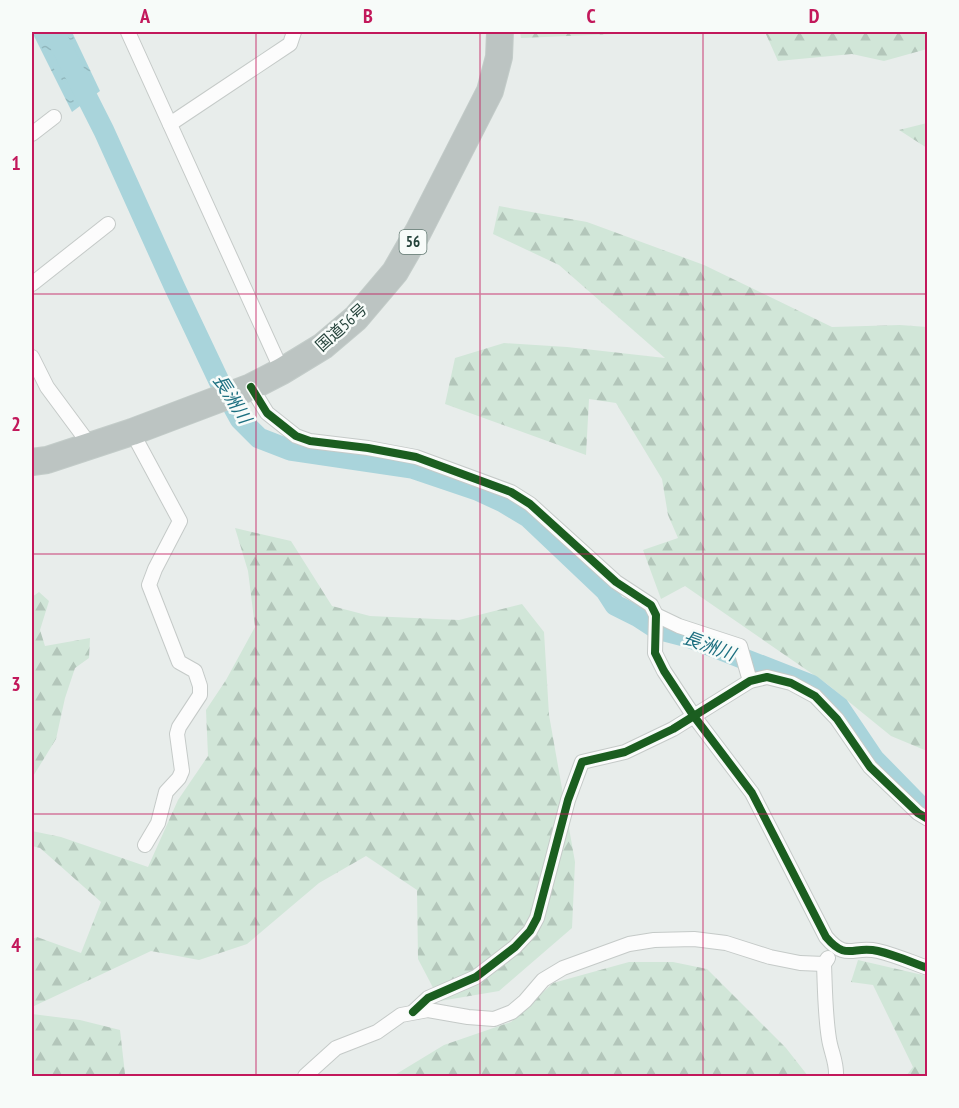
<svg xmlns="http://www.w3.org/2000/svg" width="959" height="1108" font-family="'PT Sans Narrow','Noto Sans JP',sans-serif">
	<defs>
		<pattern id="forest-firs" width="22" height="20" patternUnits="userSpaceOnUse" patternTransform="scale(1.5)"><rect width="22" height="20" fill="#d1e6d8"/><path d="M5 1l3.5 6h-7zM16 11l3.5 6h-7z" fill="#b3c6ba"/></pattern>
		<pattern id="water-ripples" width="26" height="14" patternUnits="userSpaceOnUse" patternTransform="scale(1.5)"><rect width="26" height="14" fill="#a9d4db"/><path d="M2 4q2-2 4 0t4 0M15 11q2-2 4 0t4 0" fill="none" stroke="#91b7bd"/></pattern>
	</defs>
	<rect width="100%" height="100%" fill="#e8edeb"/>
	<g fill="url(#forest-firs)">
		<path d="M520 32H617L615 34 521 38Z"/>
		<path d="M765 32H927V49L884 61 852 54 778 61Z"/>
		<path d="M927 123V148L899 130Z"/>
		<path d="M499 206 587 222 704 265 832 327 900 325 927 327V751L891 736 827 684 685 586 661 599 643 550 678 538 668 515 662 479 616 403 589 399 586 455 445 404 455 358 504 343 567 347 665 358 559 265 493 234Z"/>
		<path d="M235 528 291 541 332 606 370 616 459 620 522 604 544 632 549 715 575 862 572 928 499 991 440 1001 418 959 417 890 366 856 319 883 247 944 199 960 151 951 32 1007V939L37 937 81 953 101 902 40 848 32 846V831L61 837 148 867 178 800 208 756 206 710 226 680 255 627 248 571Z"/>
		<path d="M39 592 49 601 40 630 45 646 90 638 89 658 75 668 65 698 56 739 32 778V597Z"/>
		<path d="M858 960 927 976V1076H906L913 1067 873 985 851 982Z"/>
		<path d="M629 962H673L707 969 786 1048 808 1076H393L444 1045 511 1022 553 983Z"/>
		<path d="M32 1014 80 1020 120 1030 125 1074 113 1076H32Z"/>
	</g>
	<path fill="url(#water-ripples)" d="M32 32H72L100 91 72 112Z"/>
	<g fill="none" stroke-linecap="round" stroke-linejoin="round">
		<path stroke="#a9d4db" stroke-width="21" d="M54 32 104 131 175 288 219 381 240 419 259 438 290 450 412 468 477 490 503 502 528 517 606 591 615 605 637 616 657 629 688 637 811 685 839 707 874 759 924 810"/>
		<defs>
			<g id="street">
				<path d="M128 32 282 371"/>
				<path d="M170 124 290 44 294 32"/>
				<path d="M32 134 54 117"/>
				<path d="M32 284 108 224"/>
				<path d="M32 357 47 387 90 445"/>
				<path d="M251 387 267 413 296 436 310 441 368 448 416 457 511 492 530 504 616 582 651 605 656 615 655 653 664 671 693 715 752 793 826 937C847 962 853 945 878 951 895 955 911 962 928 968"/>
				<path d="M132 432 180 521 155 569 149 585 179 662 195 671 200 686V695L179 727 177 734 182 771 179 778 166 792 158 823 145 845"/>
				<path d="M656 615 679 626 740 646 750 681"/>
				<path d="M828 958 824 964C825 989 825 1014 829 1039 831 1052 837 1063 836 1076"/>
				<path d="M413 1012 428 998 476 977 515 947 530 931 537 918 568 800 582 762 625 752 673 729 750 681 767 677 791 683 815 696 837 719 870 767 918 813 928 819"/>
				<path d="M305 1076 336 1048 377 1032 401 1015 428 1010 468 1017 494 1019 512 1012 525 1001 543 980 563 968 629 944 654 940 694 939 726 943 770 957 800 963 824 964"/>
			</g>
			<path id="highway" d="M32 462 47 460 132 432 251 387 282 371 323 346 356 318 395 272 418 232 490 91 499 57 500 32"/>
		</defs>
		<use href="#street" stroke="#c5cac8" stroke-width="16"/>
		<use href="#highway" stroke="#c3ccc9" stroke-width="28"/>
		<use href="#street" stroke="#fcfcfc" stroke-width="14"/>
		<use href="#highway" stroke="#bcc4c2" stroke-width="26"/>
		<defs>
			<g id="cycleway">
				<path d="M251 387 267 413 296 436 310 441 368 448 416 457 511 492 530 504 616 582 651 605 656 615 655 653 664 671 693 715 752 793 826 937C847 962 853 945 878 951 895 955 911 962 928 968"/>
				<path d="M413 1012 428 998 476 977 515 947 530 931 537 918 568 800 582 762 625 752 673 729 750 681 767 677 791 683 815 696 837 719 870 767 918 813 928 819"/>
			</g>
		</defs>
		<use href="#cycleway" stroke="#f7fbf9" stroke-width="11"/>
		<use href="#cycleway" stroke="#1b5e20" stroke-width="8"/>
	</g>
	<path fill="none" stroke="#c2185b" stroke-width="1.5" stroke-opacity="0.55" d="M256 32V1076M480 32V1076M703 32V1076M32 294H928M32 554H928M32 814H928"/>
	<g text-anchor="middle" stroke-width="5" stroke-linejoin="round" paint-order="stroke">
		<rect fill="#f7fbf9" stroke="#637a73" stroke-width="1.5" x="399.5" y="230" width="27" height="24" rx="4.5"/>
		<g font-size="15" font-weight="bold" fill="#24423a">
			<text x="413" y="247">56</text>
		</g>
		<g font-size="16" fill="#24423a" stroke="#f7fbf9">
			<text transform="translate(341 327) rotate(-42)" y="6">国道56号</text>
		</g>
		<g font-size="18" font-style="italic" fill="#1c6f80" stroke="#f7fbf9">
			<text transform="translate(232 399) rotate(58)" y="6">長洲川</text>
			<text transform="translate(709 646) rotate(20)" y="6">長洲川</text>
		</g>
	</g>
	<rect width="959" height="1108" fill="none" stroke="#f7fbf9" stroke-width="66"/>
	<rect x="33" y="33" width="893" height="1042" fill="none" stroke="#c2185b" stroke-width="2"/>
	<g font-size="20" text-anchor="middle" font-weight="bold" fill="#c2185b">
		<text x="145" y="23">A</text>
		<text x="368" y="23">B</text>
		<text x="591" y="23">C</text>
		<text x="814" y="23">D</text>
		<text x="16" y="170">1</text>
		<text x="16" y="431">2</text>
		<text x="16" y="691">3</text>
		<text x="16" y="952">4</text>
	</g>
</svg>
